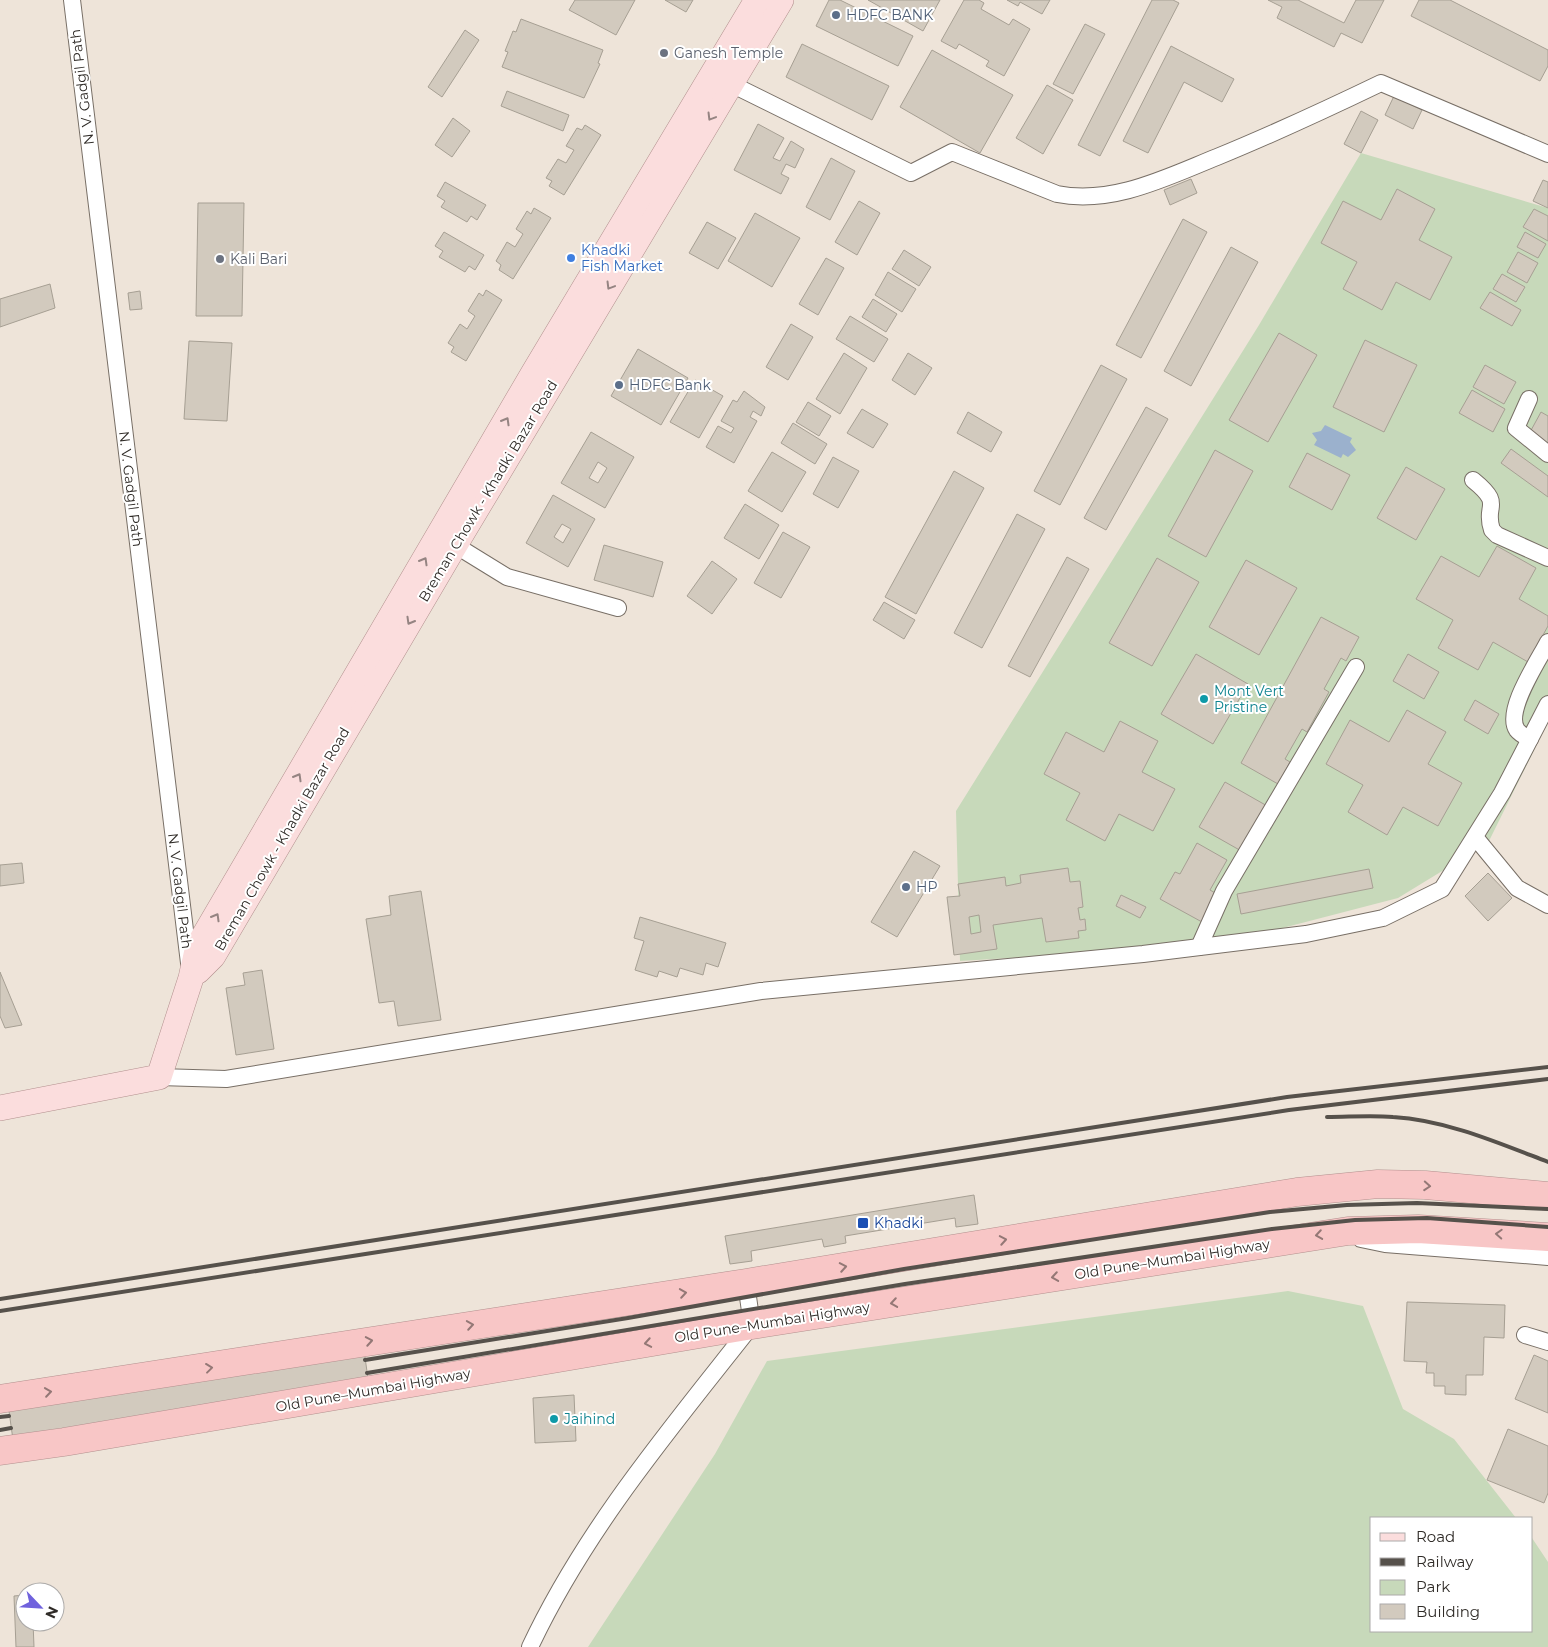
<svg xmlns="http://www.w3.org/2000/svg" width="1548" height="1647" font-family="Montserrat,sans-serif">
	<rect width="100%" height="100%" fill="#eee4d9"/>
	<g fill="#c7d9ba">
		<path d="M1361 153 1548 208V722L1488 843 1398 898 1217 945 960 961 956 811 1259 325Z"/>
		<path d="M1288 1291 1363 1306 1403 1409 1454 1439 1516 1518H1372V1631H1532V1538L1548 1562V1647H588L715 1454 767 1361Z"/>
	</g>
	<path fill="#9bb1cd" d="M1325 425 1352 438 1350 442 1356 450 1348 457 1343 454 1341 458 1314 445 1317 440 1312 433 1321 431Z"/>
	<g fill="#d2cabe" stroke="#a69f93" fill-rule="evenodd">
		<path d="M575 0H635L616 35 569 10Z"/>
		<path d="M665 0H693L686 12Z"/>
		<path d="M829 0H840L913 36 898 66 816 26Z"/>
		<path d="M868 0H940L923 31Z"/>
		<path d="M964 0H979L984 3 981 9 1009 25 1013 19 1030 29 1004 76 986 66 989 61 959 44 956 49 941 41Z"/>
		<path d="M1007 0H1050L1042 14 1020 2 1018 6Z"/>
		<path d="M1152 0H1173L1179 3 1100 156 1078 145Z"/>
		<path d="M1268 0H1298L1344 23 1356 0H1384L1362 43 1341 33 1334 47 1277 18 1282 7Z"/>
		<path d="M1419 0H1450L1548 50V66L1540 81 1411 16Z"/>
		<path d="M521 19 603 50 598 63 600 64 584 98 502 67 508 52 505 51 513 31 516 32Z"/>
		<path d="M1085 24 1105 34 1073 94 1053 84Z"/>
		<path d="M465 30 479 40 442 97 428 87Z"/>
		<path d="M802 44 889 86 872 120 786 77Z"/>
		<path d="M1171 46 1234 79 1222 102 1184 82 1148 153 1123 141Z"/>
		<path d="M932 50 1013 95 980 153 900 107Z"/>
		<path d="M1047 85 1073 100 1043 154 1016 138Z"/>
		<path d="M507 91 569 115 563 131 501 106Z"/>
		<path d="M1394 96 1422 110 1413 129 1385 115Z"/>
		<path d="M1361 111 1378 120 1361 153 1344 144Z"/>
		<path d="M453 118 470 131 452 157 435 145Z"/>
		<path d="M758 124 784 138 773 158 780 161 791 141 804 149 795 168 786 164 781 174 789 178 781 194 734 170Z"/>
		<path d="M585 125 601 135 564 195 549 186 552 181 546 178 558 159 566 163 574 150 566 146 577 128 582 130Z"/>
		<path d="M831 158 855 171 830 220 806 207Z"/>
		<path d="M1191 179 1197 193 1170 205 1164 190Z"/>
		<path d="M1543 180 1548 182V208L1533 201Z"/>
		<path d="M445 182 486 205 477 220 471 216 467 222 441 207 445 201 437 196Z"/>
		<path d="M1397 189 1435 209 1419 240 1452 257 1430 300 1396 282 1382 310 1343 289 1357 262 1321 243 1343 201 1381 220Z"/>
		<path d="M859 201 880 213 857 255 835 242Z"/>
		<path d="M198 203H244L242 316H196Z"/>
		<path d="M534 208 551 218 513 279 499 270 501 265 496 261 507 242 515 247 523 234 516 229 527 211 531 214Z"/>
		<path d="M1534 209 1548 216V241L1523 227Z"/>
		<path d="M755 213 800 238 772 287 728 261Z"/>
		<path d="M1183 219 1207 232 1141 358 1116 345Z"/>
		<path d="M707 222 736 238 718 269 689 253Z"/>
		<path d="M444 232 484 255 475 270 469 266 465 272 439 257 443 251 435 246Z"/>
		<path d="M1525 232 1546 244 1538 258 1517 247Z"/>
		<path d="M1231 247 1258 262 1191 386 1164 371Z"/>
		<path d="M904 250 931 267 919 286 892 269Z"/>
		<path d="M1518 252 1538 263 1527 283 1507 272Z"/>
		<path d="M826 258 844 268 818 315 799 304Z"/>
		<path d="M888 272 916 289 902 312 875 295Z"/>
		<path d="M1502 274 1525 287 1516 302 1493 289Z"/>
		<path d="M50 284 55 308 0 327V299Z"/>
		<path d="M486 290 502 300 466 361 451 352 454 347 448 343 460 324 467 329 475 316 468 311 479 293 483 296Z"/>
		<path d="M140 291 142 309 130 310 128 293Z"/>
		<path d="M1490 292 1521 310 1512 326 1480 308Z"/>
		<path d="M873 299 897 314 886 332 862 317Z"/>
		<path d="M850 316 888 339 874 362 836 339Z"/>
		<path d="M791 324 813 337 788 380 766 367Z"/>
		<path d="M1279 333 1317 355 1268 442 1229 420Z"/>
		<path d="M1365 340 1417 365 1384 432 1333 407Z"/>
		<path d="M189 341 232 343 227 421 184 419Z"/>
		<path d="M638 349 688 378 661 425 611 396Z"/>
		<path d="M844 353 867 368 840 414 816 399Z"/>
		<path d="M908 353 932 368 915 395 892 380Z"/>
		<path d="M1101 365 1127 379 1060 505 1034 491Z"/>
		<path d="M1485 365 1516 382 1504 404 1473 387Z"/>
		<path d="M695 380 723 396 699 438 670 422Z"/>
		<path d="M1472 390 1505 409 1493 432 1459 413Z"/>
		<path d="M744 391 765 407 761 416 753 411 750 417 757 421 734 463 706 447 718 426 731 433 734 428 721 421 733 400 737 402Z"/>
		<path d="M808 402 831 416 819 436 796 422Z"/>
		<path d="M1146 407 1168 419 1106 530 1084 518Z"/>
		<path d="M862 409 888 424 873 448 847 433Z"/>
		<path d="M968 412 1002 432 991 452 957 433Z"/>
		<path d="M1541 412 1548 416V444L1529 434Z"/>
		<path d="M793 423 827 444 815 464 781 443Z"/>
		<path d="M591 432 634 457 605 508 561 483ZM598 462 607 468 598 483 589 478Z"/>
		<path d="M1511 449 1548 476V497L1501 463Z"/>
		<path d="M1215 450 1253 471 1206 557 1168 536Z"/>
		<path d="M772 452 806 472 782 512 748 491Z"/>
		<path d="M1307 453 1350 475 1332 510 1289 487Z"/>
		<path d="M833 457 859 471 838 508 813 494Z"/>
		<path d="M1406 467 1445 489 1416 540 1377 518Z"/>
		<path d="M954 471 984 488 916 614 885 597Z"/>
		<path d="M553 495 595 519 568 567 526 543ZM562 524 571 529 563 543 554 537Z"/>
		<path d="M745 504 779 525 759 559 724 538Z"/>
		<path d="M1017 514 1045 529 982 648 954 633Z"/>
		<path d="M783 532 810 547 781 598 754 583Z"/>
		<path d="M604 545 663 562 653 597 594 580Z"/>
		<path d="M1497 546 1536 568 1519 599 1548 616V626L1528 662 1493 642 1478 670 1438 648 1453 620 1416 599 1441 556 1479 577Z"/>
		<path d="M1067 557 1089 569 1030 677 1008 666Z"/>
		<path d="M1157 558 1199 582 1152 666 1109 643Z"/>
		<path d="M1246 560 1297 588 1259 655 1209 627Z"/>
		<path d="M712 561 737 579 712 614 687 596Z"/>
		<path d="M884 602 915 620 904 639 873 620Z"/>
		<path d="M1321 617 1359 637 1346 661 1341 658 1324 689 1329 692 1307 732 1302 729 1285 759 1290 762 1278 784 1241 763Z"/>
		<path d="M1196 654 1248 684 1213 744 1161 714Z"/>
		<path d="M1408 654 1439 672 1424 699 1393 681Z"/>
		<path d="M1475 700 1499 714 1488 734 1464 720Z"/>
		<path d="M1407 710 1446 732 1428 764 1462 783 1438 826 1403 807 1387 835 1348 812 1363 785 1326 764 1350 720 1389 742Z"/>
		<path d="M1120 721 1158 741 1142 772 1175 789 1153 831 1119 814 1105 841 1066 820 1080 793 1044 774 1066 732 1104 752Z"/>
		<path d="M1225 782 1269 807 1243 852 1199 827Z"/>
		<path d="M1197 843 1227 860 1210 890 1217 894 1202 922 1160 899 1175 872 1180 874Z"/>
		<path d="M914 851 940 866 897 937 871 922Z"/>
		<path d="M22 863 24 883 0 886V865Z"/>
		<path d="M1068 868 1070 882 1080 881 1083 907 1078 908 1080 920 1085 919 1086 930 1078 931 1079 938 1046 942 1042 918 993 925 997 949 954 955 947 897 960 896 958 884 1005 877 1006 886 1021 883 1020 875ZM979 915 981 932 971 934 969 917Z"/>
		<path d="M1369 869 1373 888 1241 914 1237 894Z"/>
		<path d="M1488 873 1512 898 1488 921 1465 896Z"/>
		<path d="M421 891 441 1020 398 1026 394 1001 379 1003 366 919 391 915 389 896Z"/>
		<path d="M1121 895 1146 907 1140 918 1116 906Z"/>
		<path d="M640 917 726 943 718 967 706 963 703 975 680 968 677 977 659 971 657 977 635 970 644 941 634 938Z"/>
		<path d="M262 970 274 1049 236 1055 226 988 245 985 243 973Z"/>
		<path d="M0 972 22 1025 5 1028 0 1016Z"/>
		<path d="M974 1195 978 1224 956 1227 955 1218 845 1236 846 1243 824 1247 822 1239 751 1251 752 1261 730 1264 725 1236Z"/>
		<path d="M1407 1302 1505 1305 1504 1338 1484 1337 1483 1375H1466V1395L1445 1394V1386H1434V1373H1426L1427 1362 1404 1361Z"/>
		<path d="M363 1343 370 1393 14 1447 7 1397Z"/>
		<path d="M1534 1355 1548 1361V1413L1515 1399Z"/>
		<path d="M574 1395 576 1441 535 1443 533 1398Z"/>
		<path d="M1508 1429 1548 1446V1493L1544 1503 1487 1480Z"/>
		<path d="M25 1595V1622H33L34 1647H16L14 1596Z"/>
	</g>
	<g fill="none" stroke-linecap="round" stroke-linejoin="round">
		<defs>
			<g id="street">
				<path d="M72 0 189 963"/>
				<path d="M723 80 911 173 952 152 1057 194C1113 205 1167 177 1217 157 1273 134 1327 109 1381 83L1548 154"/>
				<path d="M1529 399 1516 428 1548 454"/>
				<path d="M1473 480C1505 506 1483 504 1492 530L1497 535 1548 558"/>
				<path d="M455 545 507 577 618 608"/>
				<path d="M1530 739C1526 737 1520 734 1517 730 1504 711 1539 660 1548 642"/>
				<path d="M1475 837 1517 888 1548 905"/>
				<path d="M1199 947 1224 891 1356 667"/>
				<path d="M159 1077 226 1079 761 991 1143 954 1306 934 1383 918 1442 889 1502 793 1548 704"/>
				<path d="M1361 1239 1385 1244 1548 1257"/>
				<path d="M1525 1335 1548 1342"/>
				<path d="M530 1647C586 1528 671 1428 752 1325L746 1283"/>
			</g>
			<g id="primary">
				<path d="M198 971 213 956 455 545 781 0"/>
				<path d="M0 1108 159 1077 191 978 198 946 534 372 757 0"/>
			</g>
			<g id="highway">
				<path d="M0 1399 746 1283 1297 1192 1378 1184 1425 1185 1548 1196"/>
				<path d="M0 1451 64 1442 752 1325 1348 1231 1418 1229 1548 1237"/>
			</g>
		</defs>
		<use href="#street" stroke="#786f66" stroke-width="18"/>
		<use href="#primary" stroke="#b2908e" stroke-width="26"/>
		<use href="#highway" stroke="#b2908e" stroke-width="29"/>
		<use href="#street" stroke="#fff" stroke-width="16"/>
		<use href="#primary" stroke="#fbdddd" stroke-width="25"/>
		<use href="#highway" stroke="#f8c6c6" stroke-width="28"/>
		<g stroke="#56514b" stroke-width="4">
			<path d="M1327 1117C1349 1117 1371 1115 1393 1117 1446 1120 1499 1143 1548 1162"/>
			<path d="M0 1299 1287 1097 1548 1067"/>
			<path d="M0 1311 1289 1110 1548 1079"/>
			<path d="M365 1360 628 1318 904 1269 1270 1212 1347 1205 1417 1203 1548 1209"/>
			<path d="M367 1373 905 1284 1272 1229 1355 1220 1427 1218 1548 1227"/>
			<path d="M0 1417 9 1416"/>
			<path d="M0 1430 11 1428"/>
		</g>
	</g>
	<defs><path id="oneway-chevron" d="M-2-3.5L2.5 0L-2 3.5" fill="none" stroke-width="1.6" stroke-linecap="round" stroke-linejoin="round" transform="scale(1.25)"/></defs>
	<g stroke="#958482">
		<use href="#oneway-chevron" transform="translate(711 117) rotate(121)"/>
		<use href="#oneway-chevron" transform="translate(610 286) rotate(121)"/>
		<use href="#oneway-chevron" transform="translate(506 421) rotate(-60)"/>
		<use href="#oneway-chevron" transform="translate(424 561) rotate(-60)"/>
		<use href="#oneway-chevron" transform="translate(410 621) rotate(120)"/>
		<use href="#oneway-chevron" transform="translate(298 777) rotate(-60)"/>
		<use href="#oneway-chevron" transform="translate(216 917) rotate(-60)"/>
	</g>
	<g stroke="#947876">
		<use href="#oneway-chevron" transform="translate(1427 1186) rotate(4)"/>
		<use href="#oneway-chevron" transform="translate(1499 1234) rotate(-177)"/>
		<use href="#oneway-chevron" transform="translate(1319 1235) rotate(171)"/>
		<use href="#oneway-chevron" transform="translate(1003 1240) rotate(-10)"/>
		<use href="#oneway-chevron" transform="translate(843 1267) rotate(-10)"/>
		<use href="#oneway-chevron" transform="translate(1055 1277) rotate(171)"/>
		<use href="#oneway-chevron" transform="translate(683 1293) rotate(-9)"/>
		<use href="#oneway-chevron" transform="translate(894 1303) rotate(171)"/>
		<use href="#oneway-chevron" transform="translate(470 1325) rotate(-9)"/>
		<use href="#oneway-chevron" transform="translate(369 1341) rotate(-10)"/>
		<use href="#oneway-chevron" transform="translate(648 1343) rotate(170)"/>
		<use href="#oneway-chevron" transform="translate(209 1368) rotate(-7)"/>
		<use href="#oneway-chevron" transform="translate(48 1392) rotate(-8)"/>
	</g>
	<g fill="#5c6f8a" stroke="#fff" stroke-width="2">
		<circle cx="836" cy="15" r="5"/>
		<circle cx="619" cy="385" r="5"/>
		<circle cx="906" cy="887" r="5"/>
	</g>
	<g fill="#6b7280" stroke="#fff" stroke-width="2">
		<circle cx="664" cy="53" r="5"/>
		<circle cx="220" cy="259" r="5"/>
	</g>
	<circle fill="#3f7fe0" stroke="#fff" stroke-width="2" cx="571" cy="258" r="5"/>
	<g fill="#0f9aa8" stroke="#fff" stroke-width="2">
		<circle cx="1204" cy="699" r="5"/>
		<circle cx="554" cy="1419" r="5"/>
	</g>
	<rect fill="#1a4fb4" stroke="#fff" stroke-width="2" x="857" y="1217" width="12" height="12" rx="2.5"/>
	<g text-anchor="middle" stroke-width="4" stroke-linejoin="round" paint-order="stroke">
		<g font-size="14" fill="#4e5e75" stroke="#fff" text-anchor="start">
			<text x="846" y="20">HDFC BANK</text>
			<text x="629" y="390">HDFC Bank</text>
			<text x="916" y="892">HP</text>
		</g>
		<g font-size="14" fill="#5b616d" stroke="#fff" text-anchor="start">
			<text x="674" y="58">Ganesh Temple</text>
			<text x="230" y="264">Kali Bari</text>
		</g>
		<g font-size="14" fill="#2f2b27" stroke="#fff">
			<text transform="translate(82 87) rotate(-97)" y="5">N. V. Gadgil Path</text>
			<text transform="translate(131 489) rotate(83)" y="5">N. V. Gadgil Path</text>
			<text transform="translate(488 491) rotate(-59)" y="5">Breman Chowk - Khadki Bazar Road</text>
			<text transform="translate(282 839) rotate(-60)" y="5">Breman Chowk - Khadki Bazar Road</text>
			<text transform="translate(180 891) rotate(83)" y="5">N. V. Gadgil Path</text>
			<text transform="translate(1172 1259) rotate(-9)" y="5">Old Pune–Mumbai Highway</text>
			<text transform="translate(772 1322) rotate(-9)" y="5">Old Pune–Mumbai Highway</text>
			<text transform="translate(373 1390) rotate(-10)" y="5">Old Pune–Mumbai Highway</text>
		</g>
		<g font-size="14" fill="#366cbe" stroke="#fff" text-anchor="start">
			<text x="581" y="255">Khadki<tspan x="581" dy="16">Fish Market</tspan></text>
		</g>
		<g font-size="14" fill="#0d838f" stroke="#fff" text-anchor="start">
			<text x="1214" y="696">Mont Vert<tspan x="1214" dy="16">Pristine</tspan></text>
			<text x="564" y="1424">Jaihind</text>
		</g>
		<g font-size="14" fill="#164399" stroke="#fff" text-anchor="start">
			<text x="874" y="1228">Khadki</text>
		</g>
	</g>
	<rect x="1370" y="1517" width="162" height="115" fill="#ffffff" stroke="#acaaa9"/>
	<rect x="1380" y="1533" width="25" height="8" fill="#fbdddd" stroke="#acaaa9"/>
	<text x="1416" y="1542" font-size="15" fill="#2f2b27">Road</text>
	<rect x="1380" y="1558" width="25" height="8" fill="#56514b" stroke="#acaaa9"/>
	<text x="1416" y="1567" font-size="15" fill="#2f2b27">Railway</text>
	<rect x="1380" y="1580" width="25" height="15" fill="#c7d9ba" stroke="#acaaa9"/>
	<text x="1416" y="1592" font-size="15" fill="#2f2b27">Park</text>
	<rect x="1380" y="1604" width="25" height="15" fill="#d2cabe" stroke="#acaaa9"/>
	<text x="1416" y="1617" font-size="15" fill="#2f2b27">Building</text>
	<g transform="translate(40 1607) rotate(115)"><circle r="24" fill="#ffffff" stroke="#acaaa9"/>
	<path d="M0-4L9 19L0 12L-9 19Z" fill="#7062dd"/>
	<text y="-8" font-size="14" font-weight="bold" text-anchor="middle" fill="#2f2b27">N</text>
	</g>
</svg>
